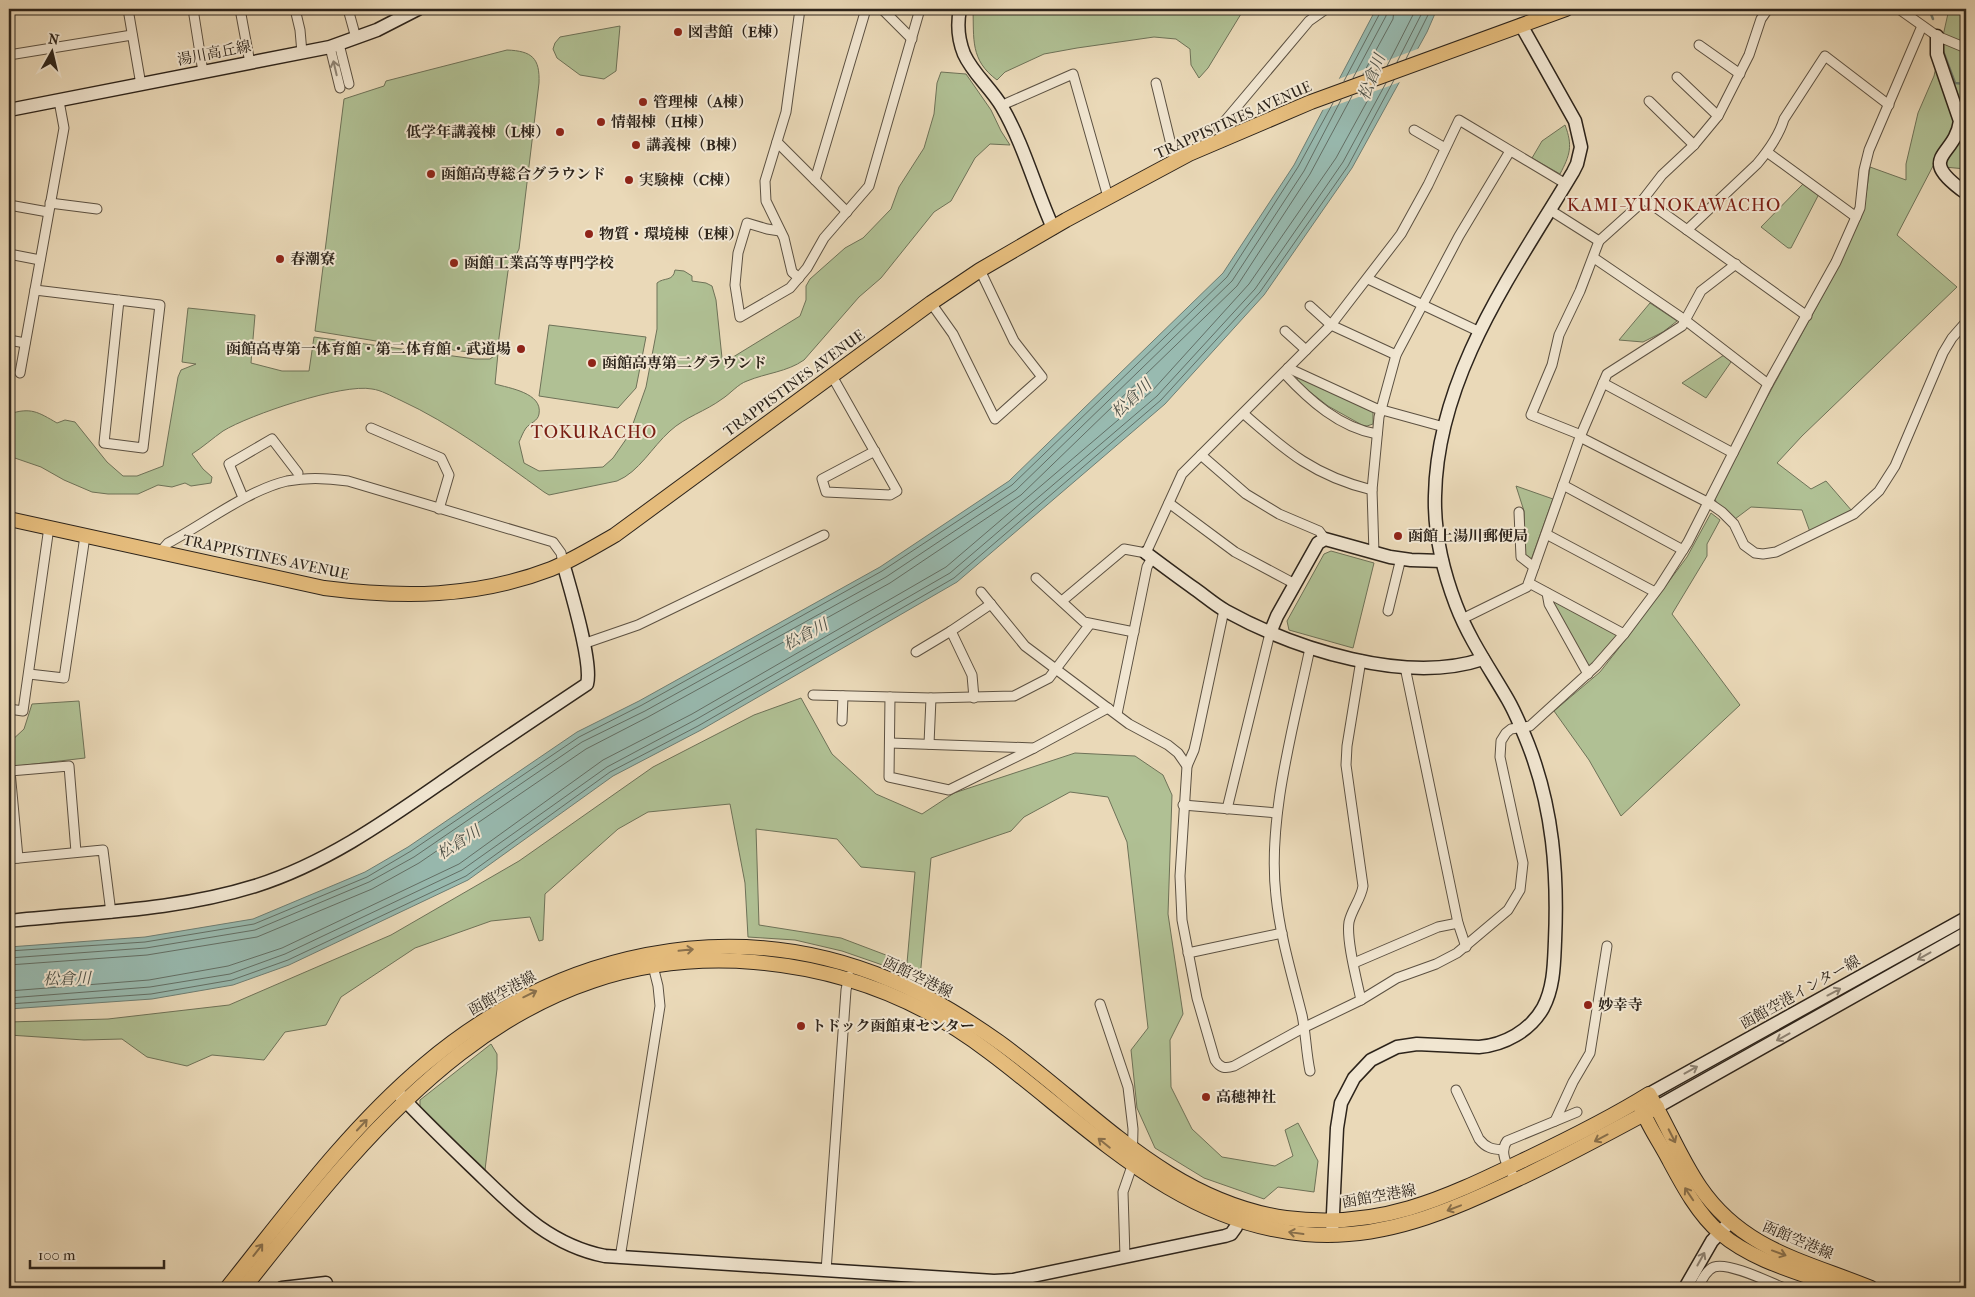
<svg xmlns="http://www.w3.org/2000/svg" width="1975" height="1297" font-family="'IM FELL French Canon','Noto Serif JP',serif">
	<rect width="100%" height="100%" fill="#ead9b8"/>
	<filter id="stains"><feTurbulence type="fractalNoise" baseFrequency=".004" numOctaves="4"/><feColorMatrix values="0 0 0 0 .2 0 0 0 0 .09 0 0 0 0 .02 0 0 0 .5 -.17"/></filter>
	<radialGradient id="worn" r=".72"><stop offset=".6" stop-color="#630" stop-opacity="0"/><stop offset="1" stop-color="#630" stop-opacity=".3"/></radialGradient>
	<g fill="#b0c094" stroke="#6e7258" fill-rule="evenodd">
		<path d="M973 9H1244L1208 68 1199 78 1191 65 1190 49 1176 39 1154 37 1077 48 1044 54 1005 72 997 80C970 60 974 39 973 9Z"/>
		<path d="M1949 9H1966V169L1933 166 1897 235 1957 287 1802 436 1777 463 1811 489 1826 481 1852 511 1810 532 1802 510 1751 507 1735 519 1717 504 1715 499 1736 454 1839 266 1864 209 1870 167 1906 180V164L1918 113 1934 76Z"/>
		<path d="M620 26 616 71 604 79 580 75 557 58 553 49 555 43 560 37Z"/>
		<path d="M507 50C532 51 540 58 539 83L519 249 508 271 498 345 491 353H478L376 341 315 331 344 99 384 86 386 81Z"/>
		<path d="M941 72 966 74 991 110 1001 131 1010 145 990 144 975 158 951 201 934 212 881 278 859 297 804 360C787 372 766 373 747 381 738 384 730 394 722 399 706 411 685 417 670 431 652 447 639 472 617 481L549 495 544 492C497 458 452 424 400 400 391 396 381 390 372 389 343 383 249 415 223 431 213 438 203 447 192 454L203 469 212 477 211 483 191 486 185 483 172 487 158 485 138 494H108L92 492 64 480 41 467 9 456V414C31 407 38 412 57 423L65 420 75 422 107 462 123 476H137L163 466 178 377 181 370 196 364 182 362 188 308 255 315 251 363 282 371H309L314 337 475 359H490L498 353 495 384C509 388 543 393 539 414 538 421 530 423 526 428 523 432 521 438 519 442L524 463 539 471 603 467 613 458 629 435 646 387 657 329V283C664 277 673 282 675 270L684 271 692 276V281L706 283 712 286 716 300 722 358 725 362 800 316 806 300V286L810 279 845 248 863 238 891 209 899 187 924 148 934 114 937 83Z"/>
		<path d="M1565 125C1573 146 1570 155 1560 174L1532 158 1542 141Z"/>
		<path d="M1803 184 1819 194 1791 248H1788L1761 227Z"/>
		<path d="M1650 303 1677 321 1663 332 1643 342 1619 340Z"/>
		<path d="M549 325 646 337 636 388 618 408 539 396Z"/>
		<path d="M1724 355 1731 362 1706 398 1682 383Z"/>
		<path d="M1298 377 1373 412V424L1367 426 1362 425 1328 406 1296 381Z"/>
		<path d="M1516 486 1553 499 1531 560 1525 554 1524 511Z"/>
		<path d="M1711 513 1720 520 1707 544V556L1672 614 1740 705 1621 816 1589 760 1554 711 1600 672 1626 639 1687 557Z"/>
		<path d="M1331 551 1374 563 1353 648 1289 630 1287 621 1324 554Z"/>
		<path d="M1555 602 1617 635 1589 667 1554 604Z"/>
		<path d="M801 698 832 754 876 794 922 814 954 793 1075 753 1135 756 1163 775 1172 795 1168 914 1183 1014 1170 1040 1171 1087 1192 1129 1222 1157 1275 1166 1293 1156 1285 1130 1298 1123 1318 1161 1314 1192 1278 1187 1264 1199 1204 1178 1155 1148 1137 1108 1131 1050 1148 1028 1127 842 1108 797 1070 792 1024 817 1011 831 931 858 920 978 842 951 795 940 748 937 745 883 730 804 648 812 618 829 545 894 543 940 539 941 530 917 491 921 415 948 341 997 326 1025 285 1032 264 1060 212 1055 187 1066 147 1057 122 1039 84 1040 9 1035V1022L108 1019 229 1005 391 935 519 861 653 767 754 715ZM756 829 837 839 861 867 915 872 907 963 841 938 759 925Z"/>
		<path d="M79 701 85 758 9 767V743L24 729 32 704Z"/>
		<path d="M491 1044 497 1054V1069L485 1170 420 1106V1100Z"/>
		<path d="M592 1284 600 1288H544Z"/>
	</g>
	<path fill="#98bab0" stroke="#6d7e74" d="M1376 9H1437L1427 32 1352 168 1264 295 1165 404 957 582 701 730 613 776 468 880 289 965 233 985 152 999 9 1009V947L145 937 253 919 365 872 408 847 577 732 639 701 880 567 1009 481 1223 273 1294 165Z"/>
	<path fill="#ead9b8" d="M1420 48 1403 81 1320 111 1336 80Z"/>
	<g fill="none" stroke-linecap="round" stroke-linejoin="round">
		<g stroke="#626f66" stroke-width="1">
			<path d="M1406 59 1431 9"/>
			<path d="M1397 62 1424 9"/>
			<path d="M1387 66 1416 9"/>
			<path d="M1363 74 1393 19 1394 9"/>
			<path d="M1353 78 1386 16 1387 9"/>
			<path d="M1344 81 1380 13 1381 9"/>
			<path d="M9 951 145 942 254 924 367 877 411 851 579 737 642 705 882 571 1012 485 1227 277 1298 167 1333 103"/>
			<path d="M9 958 146 948 255 930 369 882 414 857 582 742 645 711 886 577 1016 490 1232 281 1304 171 1341 100"/>
			<path d="M9 965 147 955 257 937 372 889 419 863 586 749 648 717 890 583 1021 495 1237 286 1310 174 1352 96"/>
			<path d="M9 991 149 980 228 966 282 948 459 864 603 760 692 714 946 567 1152 391 1249 284 1336 158 1375 87"/>
			<path d="M9 998 150 987 230 974 285 954 462 870 607 767 695 720 950 573 1157 396 1255 289 1343 162 1386 83"/>
			<path d="M9 1004 151 994 232 980 288 960 466 876 610 772 698 726 954 578 1161 400 1260 292 1348 166 1394 80"/>
		</g>
		<g stroke="#6d7e74" stroke-width="2.5">
			<path d="M1929 9 1933 19"/>
			<path d="M1943 51 1955 83 1966 84"/>
		</g>
		<defs>
			<g id="street">
				<path d="M128 9 141 85"/>
				<path d="M193 9 203 72"/>
				<path d="M240 9 250 63"/>
				<path d="M295 9 300 30 302 53"/>
				<path d="M348 9 356 38"/>
				<path d="M882 9 912 39"/>
				<path d="M1899 9 1937 36 1966 48"/>
				<path d="M9 10 12 9"/>
				<path d="M339 44 349 84"/>
				<path d="M1699 45 1740 74"/>
				<path d="M330 47 340 88"/>
				<path d="M9 55 132 35"/>
				<path d="M1677 77 1718 116"/>
				<path d="M1156 83 1175 161"/>
				<path d="M1649 101 1694 145"/>
				<path d="M1007 103 1073 74 1108 197"/>
				<path d="M1414 130 1445 148"/>
				<path d="M1224 140 1219 128 1309 21 1326 9"/>
				<path d="M777 142 847 212"/>
				<path d="M1767 152 1856 217"/>
				<path d="M815 180 866 9"/>
				<path d="M1644 199 1807 316"/>
				<path d="M50 203 97 209"/>
				<path d="M9 205 48 212"/>
				<path d="M1550 210 1599 241"/>
				<path d="M1687 230 1757 164C1768 151 1779 136 1784 119L1825 56 1889 105"/>
				<path d="M780 231 767 229 747 223 738 253 735 285 740 317 790 288 807 268 824 238 869 186 920 9"/>
				<path d="M9 254 40 260"/>
				<path d="M1594 258 1685 320 1768 384"/>
				<path d="M799 278 792 272 784 238 766 201 765 181 786 112 800 9"/>
				<path d="M1368 279 1480 332"/>
				<path d="M35 290 160 305 143 448 104 443 119 300"/>
				<path d="M931 303 953 334 995 419 1042 377 1014 341 980 270"/>
				<path d="M1310 306 1331 325 1396 355"/>
				<path d="M1285 331 1306 350"/>
				<path d="M9 340 25 343"/>
				<path d="M1288 368 1375 408 1444 427"/>
				<path d="M20 373 64 128 59 101"/>
				<path d="M1284 373C1309 400 1340 428 1377 434"/>
				<path d="M832 376 897 491 890 495 826 492 822 479 875 451"/>
				<path d="M1603 383 1733 453"/>
				<path d="M1244 414C1287 452 1315 476 1372 490"/>
				<path d="M371 428 441 458 449 475 439 509"/>
				<path d="M1581 435 1531 415 1552 365 1559 335 1580 291 1599 241 1638 206 1662 175 1694 145 1718 116 1749 55 1761 19 1768 9"/>
				<path d="M1580 437 1709 503 1722 512 1734 524 1744 545 1755 553 1763 554 1776 552 1854 514 1879 491 1895 466 1943 353 1952 338 1966 322"/>
				<path d="M1201 455 1246 494 1279 514 1319 531 1325 539"/>
				<path d="M1563 485 1683 550"/>
				<path d="M242 495 229 464 272 439 298 473"/>
				<path d="M1169 503 1235 552 1295 584"/>
				<path d="M1519 512 1521 557 1534 567"/>
				<path d="M1546 534 1655 592"/>
				<path d="M161 551 168 543C204 524 248 490 287 481 307 477 328 478 348 481L553 542 561 553 563 563"/>
				<path d="M1374 553 1372 490 1379 417 1396 355 1459 236 1510 151"/>
				<path d="M1036 578 1084 622 1134 632"/>
				<path d="M1529 583 1624 634 1660 586 1688 542 1768 384 1836 262 1860 208 1864 170 1869 150 1922 26"/>
				<path d="M981 592 1025 646 1129 724 1168 745 1178 753 1187 766 1180 876 1182 920 1197 998 1215 1060C1220 1068 1225 1069 1234 1066L1303 1028 1361 1000 1397 978 1436 964 1457 953 1508 910 1520 890 1523 863 1500 757 1501 741 1506 733 1511 729 1530 726 1596 666 1624 634"/>
				<path d="M1547 593 1549 604 1588 674"/>
				<path d="M1062 601 1124 549 1146 553 1182 474 1331 325 1401 234 1428 185 1459 120 1566 184"/>
				<path d="M1388 611 1401 558"/>
				<path d="M1462 619 1527 587 1580 437 1607 374 1682 326 1701 291 1736 264"/>
				<path d="M951 631 972 675 974 698"/>
				<path d="M583 644 638 625 824 535"/>
				<path d="M1310 648C1294 725 1267 818 1276 896 1280 936 1292 975 1302 1015 1306 1034 1306 1052 1310 1071"/>
				<path d="M916 652 951 631 991 604"/>
				<path d="M1405 667 1458 923 1466 947"/>
				<path d="M29 674 64 678 85 536"/>
				<path d="M813 695 931 698 1014 696 1049 678 1090 624"/>
				<path d="M890 697 889 777 949 790 1034 748"/>
				<path d="M9 709 23 711 49 527"/>
				<path d="M1117 714 1147 567 1152 558"/>
				<path d="M842 721 843 696"/>
				<path d="M890 743 1034 748 1108 708"/>
				<path d="M929 744 931 698"/>
				<path d="M1187 766 1194 750 1197 737 1224 610"/>
				<path d="M1183 805 1277 813"/>
				<path d="M1227 809 1270 633"/>
				<path d="M18 858 10 771 69 766 76 852"/>
				<path d="M9 859 103 850 111 913"/>
				<path d="M1188 953 1282 933"/>
				<path d="M1354 963 1438 927 1458 923"/>
				<path d="M1361 1000C1357 981 1346 940 1349 922 1352 909 1361 899 1363 886L1346 765 1347 746 1361 660"/>
				<path d="M1100 1004 1128 1087 1133 1129 1132 1166 1123 1192 1125 1257"/>
				<path d="M1456 1090 1479 1139C1486 1148 1492 1149 1503 1150"/>
				<path d="M1555 1121 1573 1082 1590 1053 1607 946"/>
				<path d="M1516 1180C1509 1168 1498 1154 1507 1141L1577 1112"/>
				<path d="M620 1258 660 1006 658 986 652 962"/>
				<path d="M826 1271 846 990 849 976"/>
				<path d="M1698 1288C1701 1281 1706 1270 1714 1267 1729 1262 1769 1282 1784 1288"/>
			</g>
			<g id="secondary">
				<path d="M960 9C957 24 958 39 964 54 973 74 991 88 1002 107 1024 145 1035 188 1053 228"/>
				<path d="M1937 36V54L1960 121C1955 158 1914 156 1966 193"/>
				<path d="M9 110 330 47 377 30 418 9"/>
				<path d="M1146 553C1162 565 1178 577 1195 589 1205 596 1215 605 1226 611 1295 649 1406 685 1483 659"/>
				<path d="M1270 633 1277 616 1318 543 1325 539 1390 557 1411 560 1442 561"/>
				<path d="M9 921C92 912 175 911 255 886 328 863 390 818 452 775 497 744 542 714 587 684 593 663 570 588 563 563"/>
				<path d="M399 1094C422 1119 446 1142 470 1165 512 1205 546 1244 605 1256L994 1281 1013 1280 1225 1236 1231 1234 1236 1227"/>
				<path d="M1649 1094 1966 918"/>
				<path d="M1657 1107 1966 933"/>
				<path d="M1332 1235 1337 1128 1341 1103 1354 1078 1371 1060 1397 1047 1417 1044 1479 1047C1504 1045 1530 1031 1543 1008 1554 987 1554 964 1555 941 1558 873 1553 808 1528 744 1522 729 1516 714 1508 700 1490 669 1469 639 1456 605 1443 571 1434 533 1435 496 1437 375 1514 271 1573 172L1577 164 1581 147 1575 121 1521 25"/>
				<path d="M282 1288 326 1283"/>
				<path d="M1685 1288 1712 1241 1730 1222"/>
			</g>
			<g id="primary">
				<path d="M9 519 324 588C402 598 476 598 551 569 573 560 594 547 615 535L931 303 980 270 1066 220 1189 154 1311 102 1566 9"/>
				<path d="M1641 1107C1647 1124 1659 1141 1668 1158 1682 1184 1697 1213 1720 1233 1754 1262 1802 1273 1842 1288"/>
				<path d="M227 1288C289 1210 349 1128 425 1064 557 953 729 912 891 980 930 996 965 1018 999 1042 1091 1108 1167 1201 1286 1218 1379 1230 1443 1199 1524 1160 1566 1140 1609 1119 1649 1094 1667 1124 1680 1158 1700 1187 1743 1250 1805 1261 1871 1288"/>
				<path d="M244 1288C377 1119 514 943 754 962 840 969 920 999 989 1052 1087 1125 1176 1223 1305 1234 1383 1241 1449 1211 1518 1179 1565 1157 1611 1132 1657 1107"/>
			</g>
		</defs>
		<use href="#street" stroke="#5c5142" stroke-width="11"/>
		<use href="#secondary" stroke="#2d241b" stroke-width="15"/>
		<use href="#primary" stroke="#2d241b" stroke-width="16"/>
		<use href="#street" stroke="#f1e6d1" stroke-width="9"/>
		<use href="#secondary" stroke="#f1e6d1" stroke-width="12"/>
		<use href="#primary" stroke="#e5bc7c" stroke-width="14"/>
	</g>
	<defs><path id="oneway-shaft" d="M-6 0H5M1.5-3L5.5 0L1.5 3" fill="none" stroke-width="1.6" stroke-linecap="round" stroke-linejoin="round" transform="scale(1.25)"/></defs>
	<g stroke="#8f8576">
		<use href="#oneway-shaft" transform="translate(335 68) rotate(-103)"/>
		<use href="#oneway-shaft" transform="translate(1924 956) rotate(151)"/>
		<use href="#oneway-shaft" transform="translate(1834 992) rotate(-28)"/>
		<use href="#oneway-shaft" transform="translate(1783 1037) rotate(151)"/>
		<use href="#oneway-shaft" transform="translate(1691 1070) rotate(-29)"/>
		<use href="#oneway-shaft" transform="translate(1701 1259) rotate(-61)"/>
	</g>
	<g stroke="#89704c">
		<use href="#oneway-shaft" transform="translate(686 950) rotate(-6)"/>
		<use href="#oneway-shaft" transform="translate(530 994) rotate(-26)"/>
		<use href="#oneway-shaft" transform="translate(362 1125) rotate(-47)"/>
		<use href="#oneway-shaft" transform="translate(1672 1136) rotate(63)"/>
		<use href="#oneway-shaft" transform="translate(1601 1138) rotate(152)"/>
		<use href="#oneway-shaft" transform="translate(1104 1143) rotate(-141)"/>
		<use href="#oneway-shaft" transform="translate(1689 1194) rotate(-124)"/>
		<use href="#oneway-shaft" transform="translate(1454 1208) rotate(159)"/>
		<use href="#oneway-shaft" transform="translate(1296 1233) rotate(-172)"/>
		<use href="#oneway-shaft" transform="translate(258 1250) rotate(-52)"/>
		<use href="#oneway-shaft" transform="translate(1779 1253) rotate(20)"/>
	</g>
	<g fill="#8f2418" stroke="#f1e6d1" stroke-width="2">
		<circle cx="678" cy="32" r="5"/>
		<circle cx="643" cy="102" r="5"/>
		<circle cx="601" cy="122" r="5"/>
		<circle cx="560" cy="132" r="5"/>
		<circle cx="636" cy="145" r="5"/>
		<circle cx="431" cy="174" r="5"/>
		<circle cx="629" cy="180" r="5"/>
		<circle cx="589" cy="234" r="5"/>
		<circle cx="280" cy="259" r="5"/>
		<circle cx="454" cy="263" r="5"/>
		<circle cx="521" cy="349" r="5"/>
		<circle cx="592" cy="363" r="5"/>
		<circle cx="1398" cy="536" r="5"/>
		<circle cx="1588" cy="1005" r="5"/>
		<circle cx="801" cy="1026" r="5"/>
		<circle cx="1206" cy="1097" r="5"/>
	</g>
	<g text-anchor="middle" stroke-width="4" stroke-linejoin="round" paint-order="stroke">
		<g font-size="15" font-weight="bold" fill="#2d241b" stroke="#f1e6d1" text-anchor="start">
			<text x="688" y="37">図書館（E棟）</text>
			<text x="653" y="107">管理棟（A棟）</text>
			<text x="611" y="127">情報棟（H棟）</text>
			<text x="550" y="137" text-anchor="end">低学年講義棟（L棟）</text>
			<text x="646" y="150">講義棟（B棟）</text>
			<text x="441" y="179">函館高専総合グラウンド</text>
			<text x="639" y="185">実験棟（C棟）</text>
			<text x="599" y="239">物質・環境棟（E棟）</text>
			<text x="290" y="264">春潮寮</text>
			<text x="464" y="268">函館工業高等専門学校</text>
			<text x="511" y="354" text-anchor="end">函館高専第一体育館・第二体育館・武道場</text>
			<text x="602" y="368">函館高専第二グラウンド</text>
			<text x="1408" y="541">函館上湯川郵便局</text>
			<text x="1598" y="1010">妙幸寺</text>
			<text x="811" y="1031">トドック函館東センター</text>
			<text x="1216" y="1102">高穂神社</text>
		</g>
		<g font-size="15" fill="#2d241b" stroke="#f1e6d1">
			<text transform="translate(214 53) rotate(-11)" y="5">湯川高丘線</text>
			<text transform="translate(1233 120) rotate(-24)" y="5">TRAPPISTINES AVENUE</text>
			<text transform="translate(794 383) rotate(-36)" y="5">TRAPPISTINES AVENUE</text>
			<text transform="translate(266 557) rotate(12)" y="5">TRAPPISTINES AVENUE</text>
			<text transform="translate(918 977) rotate(26)" y="5">函館空港線</text>
			<text transform="translate(1800 992) rotate(-29)" y="5">函館空港インター線</text>
			<text transform="translate(502 993) rotate(-29)" y="5">函館空港線</text>
			<text transform="translate(1379 1196) rotate(-10)" y="5">函館空港線</text>
			<text transform="translate(1798 1240) rotate(23)" y="5">函館空港線</text>
		</g>
		<g font-size="16" font-style="italic" fill="#4d5148" stroke="#f1e6d1">
			<text transform="translate(1371 77) rotate(-69)" y="6">松倉川</text>
			<text transform="translate(1131 398) rotate(-43)" y="6">松倉川</text>
			<text transform="translate(805 634) rotate(-28)" y="6">松倉川</text>
			<text transform="translate(458 842) rotate(-33)" y="6">松倉川</text>
			<text transform="translate(67 978) rotate(-1)" y="6">松倉川</text>
		</g>
		<g font-size="18" letter-spacing="1" fill="#7a1f14" stroke="#f1e6d1">
			<text x="1674" y="211">KAMI-YUNOKAWACHO</text>
			<text x="594" y="438">TOKURACHO</text>
		</g>
	</g>
	<rect width="1975" height="1297" fill="none" stroke="#ead9b8" stroke-width="30"/>
	<rect x="10" y="10" width="1955" height="1277" fill="none" stroke="#2d241b" stroke-width="2.5"/>
	<rect x="15" y="15" width="1945" height="1267" fill="none" stroke="#2d241b"/>
	<g transform="translate(52 52) rotate(8)" stroke="#f1e6d1" stroke-width="4" paint-order="stroke">
	<path d="M0-4L9 19L0 12L-9 19Z" fill="#2d241b"/>
	<text y="-8" font-size="14" font-weight="bold" text-anchor="middle" fill="#2d241b">N</text>
	</g>
	<path d="M30 1260v8h134v-8" fill="none" stroke="#2d241b" stroke-width="2.5"/>
	<text x="38" y="1260" font-size="15" fill="#2d241b" stroke="#f1e6d1" stroke-width="4" paint-order="stroke">100 m</text>
	<rect width="100%" height="100%" filter="url(#stains)"/>
	<rect width="100%" height="100%" fill="url(#worn)"/>
</svg>
